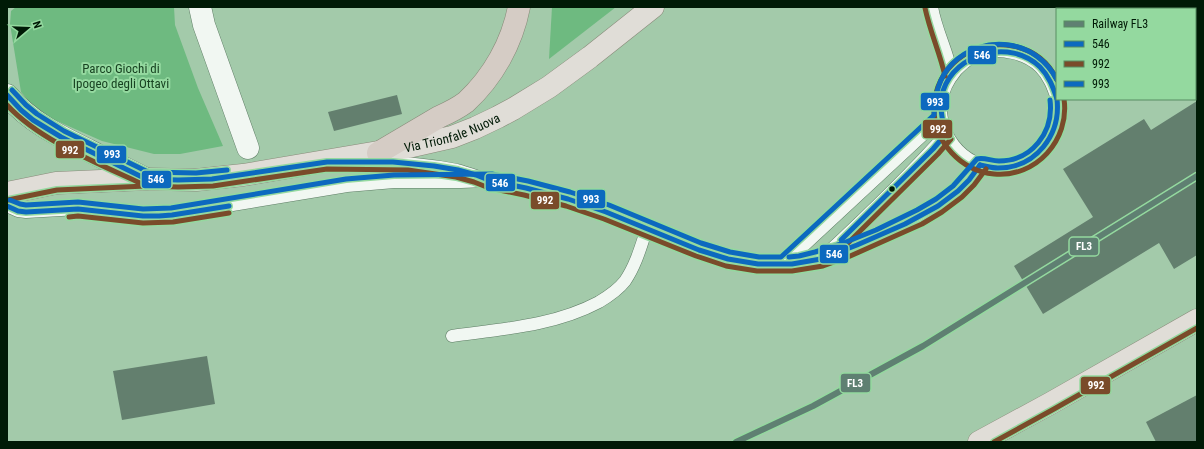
<svg xmlns="http://www.w3.org/2000/svg" width="1204" height="449" font-family="'Roboto Condensed',sans-serif">
	<rect width="100%" height="100%" fill="#a3caaa"/>
	<g fill="#6eba80">
		<path d="M16 7H174L175 25 198 88 223 146 180 154H154L102 141 39 113 21 92 10 24 11 11Z"/>
		<path d="M552 7H616L549 59Z"/>
	</g>
	<g fill="#637f6e">
		<path d="M397 95 402 114 334 131 328 112Z"/>
		<path d="M1197 101V255L1174 269 1159 243 1043 314 1014 266 1093 217 1063 169 1144 119 1151 130Z"/>
		<path d="M207 356 215 404 122 420 113 371Z"/>
		<path d="M1197 395V442H1156L1146 422Z"/>
	</g>
	<g fill="none" stroke-linecap="round" stroke-linejoin="round">
		<defs>
			<g id="service">
				<path d="M932 7C936 31 948 52 952 75"/>
				<path d="M1057 99C1053 87 1049 76 1040 67 1033 60 1023 55 1013 53 1004 51 993 50 983 53 956 61 936 91 942 119 950 159 992 180 1028 160 1040 154 1048 144 1053 132 1057 121 1059 110 1057 99"/>
				<path d="M368 162C398 162 427 164 457 170 469 173 480 178 491 181 503 184 515 185 527 188 554 194 580 203 606 212 646 227 685 247 726 259 746 264 770 266 791 264 825 262 858 245 888 232 917 219 946 205 968 181 972 176 976 170 980 165"/>
				<path d="M7 206 18 211 26 212 78 209 143 216 172 215 347 186 394 182H461L485 181"/>
				<path d="M824 256C866 217 908 177 946 134"/>
				<path d="M784 264 941 118"/>
				<path d="M452 336C502 329 554 326 599 302 609 296 618 290 625 281 636 265 641 246 647 228"/>
			</g>
			<path id="minor" d="M200 7 204 25 248 148"/>
			<path id="tertiary" d="M7 95C29 121 57 135 88 150 107 160 127 169 146 179"/>
			<g id="primary">
				<path id="s1" d="M7 193 56 183 146 179 196 180 243 175 408 147 452 137 475 128 498 117 513 109 549 87 590 57 653 7"/>
				<path d="M979 442 1051 403 1197 320"/>
			</g>
			<path id="motorway" d="M378 153C398 141 419 129 439 117 448 113 458 108 466 102 493 77 512 43 519 7"/>
		</defs>
		<use href="#service" stroke="#5d7c64" stroke-width="13"/>
		<use href="#minor" stroke="#5d7c64" stroke-width="23"/>
		<use href="#tertiary" stroke="#5d7c64" stroke-width="23"/>
		<use href="#primary" stroke="#888a79" stroke-width="23"/>
		<use href="#motorway" stroke="#888a79" stroke-width="23"/>
		<use href="#service" stroke="#f1f7f2" stroke-width="12"/>
		<use href="#minor" stroke="#f1f7f2" stroke-width="22"/>
		<use href="#tertiary" stroke="#f1f7f2" stroke-width="22"/>
		<use href="#primary" stroke="#e0ddd7" stroke-width="22"/>
		<use href="#motorway" stroke="#d5ccc5" stroke-width="22"/>
		<defs>
			<g id="bus-1">
				<path d="M7 95 21 110 33 120 61 137 146 179 178 180 212 179 327 162H393L434 166 458 170 476 175 491 181 526 188 568 199 606 212 699 250 728 259 758 264H792L821 259 857 245 905 224 938 206 958 191 969 180 980 165"/>
				<path d="M946 134C942 120 939 106 943 91 955 53 1010 38 1040 67 1049 76 1053 87 1057 99"/>
				<path d="M980 165C986 166 992 168 998 168 1036 168 1061 135 1057 99"/>
				<path d="M7 206 18 211 26 212 78 209 143 216H159L172 215 229 206"/>
				<path d="M841 240 933 149 946 134"/>
			</g>
			<g id="bus-2">
				<path d="M925 8C930 32 940 53 945 76"/>
				<path d="M1057 80C1048 61 1033 50 1013 46 973 38 934 67 934 109 934 142 961 171 994 174 1036 178 1070 140 1064 99"/>
				<path d="M7 105C39 140 97 163 140 183"/>
				<path d="M8 200 57 190 146 186 178 187 213 186 327 169 408 170 456 177 474 182 489 188 524 195 566 206 604 219 696 256 726 266 757 271H792L823 266 848 257 922 224 942 212 962 197 974 185 986 169"/>
				<path d="M69 217 78 216 143 223 173 222 229 213"/>
				<path d="M846 245 938 154 951 139"/>
				<path d="M994 442 1054 409 1197 328"/>
			</g>
			<g id="bus-3">
				<path d="M12 90 26 105 37 114 64 131 148 172 196 173 227 170"/>
				<path d="M10 200 20 204 26 205 78 202 143 209 171 208 346 179 394 175 492 174 528 181 570 192 609 205 701 243 730 252 759 257H781L934 115C934 97 939 77 952 64 984 32 1037 40 1057 80"/>
				<path d="M789 257 799 256 815 252 841 244 876 230 917 210 936 199 953 186 977 159C984 157 991 161 999 161 1032 161 1054 132 1050 100"/>
			</g>
		</defs>
		<use href="#bus-1" stroke="#94d99f" stroke-width="8"/>
		<use href="#bus-2" stroke="#94d99f" stroke-width="8"/>
		<use href="#bus-3" stroke="#94d99f" stroke-width="8"/>
		<use href="#bus-1" stroke="#0c69bf" stroke-width="5"/>
		<use href="#bus-2" stroke="#7a4b2a" stroke-width="5"/>
		<use href="#bus-3" stroke="#0c69bf" stroke-width="5"/>
		<defs>
			<path id="rail-1" d="M736 442 813 406 923 346 1197 176"/>
		</defs>
		<use href="#rail-1" stroke="#94d99f" stroke-width="9"/>
		<use href="#rail-1" stroke="#5f8072" stroke-width="6"/>
	</g>
	<circle fill="#001a06" stroke="#94d99f" stroke-width="1.5" cx="892" cy="189" r="3.5"/>
	<g text-anchor="middle" stroke-width="4" stroke-linejoin="round" paint-order="stroke">
		<g font-size="13" fill="#184322" stroke="#94d99f">
			<text x="121" y="73">Parco Giochi di<tspan x="121" dy="15">Ipogeo degli Ottavi</tspan></text>
		</g>
		<g font-size="13" fill="#001a06" stroke="#94d99f">
			<text dy="5" stroke="none"><textPath href="#s1" startOffset="451">Via Trionfale Nuova</textPath></text>
		</g>
	</g>
	<g stroke="#94d99f" stroke-width="1.5">
		<rect x="967" y="45" width="30" height="20" rx="4" fill="#0c69bf"/>
		<rect x="920" y="92" width="30" height="19" rx="4" fill="#0c69bf"/>
		<rect x="922" y="119" width="31" height="20" rx="4" fill="#7a4b2a"/>
		<rect x="55" y="140" width="30" height="19" rx="4" fill="#7a4b2a"/>
		<rect x="96" y="145" width="31" height="19" rx="4" fill="#0c69bf"/>
		<rect x="141" y="170" width="31" height="19" rx="4" fill="#0c69bf"/>
		<rect x="485" y="173" width="31" height="19" rx="4" fill="#0c69bf"/>
		<rect x="576" y="189" width="30" height="20" rx="4" fill="#0c69bf"/>
		<rect x="530" y="191" width="30" height="19" rx="4" fill="#7a4b2a"/>
		<rect x="1069" y="237" width="30" height="19" rx="4" fill="#5f8072"/>
		<rect x="819" y="244" width="30" height="20" rx="4" fill="#0c69bf"/>
		<rect x="840" y="373" width="31" height="20" rx="4" fill="#5f8072"/>
		<rect x="1080" y="376" width="31" height="19" rx="4" fill="#7a4b2a"/>
	</g>
	<g font-size="11" text-anchor="middle" font-weight="bold" fill="#fff">
		<text x="982" y="59">546</text>
		<text x="935" y="106">993</text>
		<text x="938" y="133">992</text>
		<text x="70" y="154">992</text>
		<text x="112" y="158">993</text>
		<text x="156" y="183">546</text>
		<text x="500" y="187">546</text>
		<text x="591" y="203">993</text>
		<text x="545" y="204">992</text>
		<text x="1084" y="250">FL3</text>
		<text x="834" y="258">546</text>
		<text x="855" y="387">FL3</text>
		<text x="1096" y="389">992</text>
	</g>
	<rect width="1204" height="449" fill="none" stroke="#001a06" stroke-width="16"/>
	<rect x="1056" y="8" width="140" height="92" fill="#94d99f" stroke="#598d62"/>
	<rect x="1064" y="21" width="20" height="6" fill="#5f8072" stroke="#598d62"/>
	<text x="1092" y="28" font-size="12" fill="#001a06">Railway FL3</text>
	<rect x="1064" y="41" width="20" height="6" fill="#0c69bf" stroke="#598d62"/>
	<text x="1092" y="48" font-size="12" fill="#001a06">546</text>
	<rect x="1064" y="61" width="20" height="6" fill="#7a4b2a" stroke="#598d62"/>
	<text x="1092" y="68" font-size="12" fill="#001a06">992</text>
	<rect x="1064" y="81" width="20" height="6" fill="#0c69bf" stroke="#598d62"/>
	<text x="1092" y="88" font-size="12" fill="#001a06">993</text>
	<g transform="translate(28 28) rotate(71)" stroke="#94d99f" stroke-width="3" paint-order="stroke">
	<path d="M0-3L7 15L0 10L-7 15Z" fill="#001a06"/>
	<text y="-6" font-size="11" font-weight="bold" text-anchor="middle" fill="#001a06">N</text>
	</g>
</svg>
